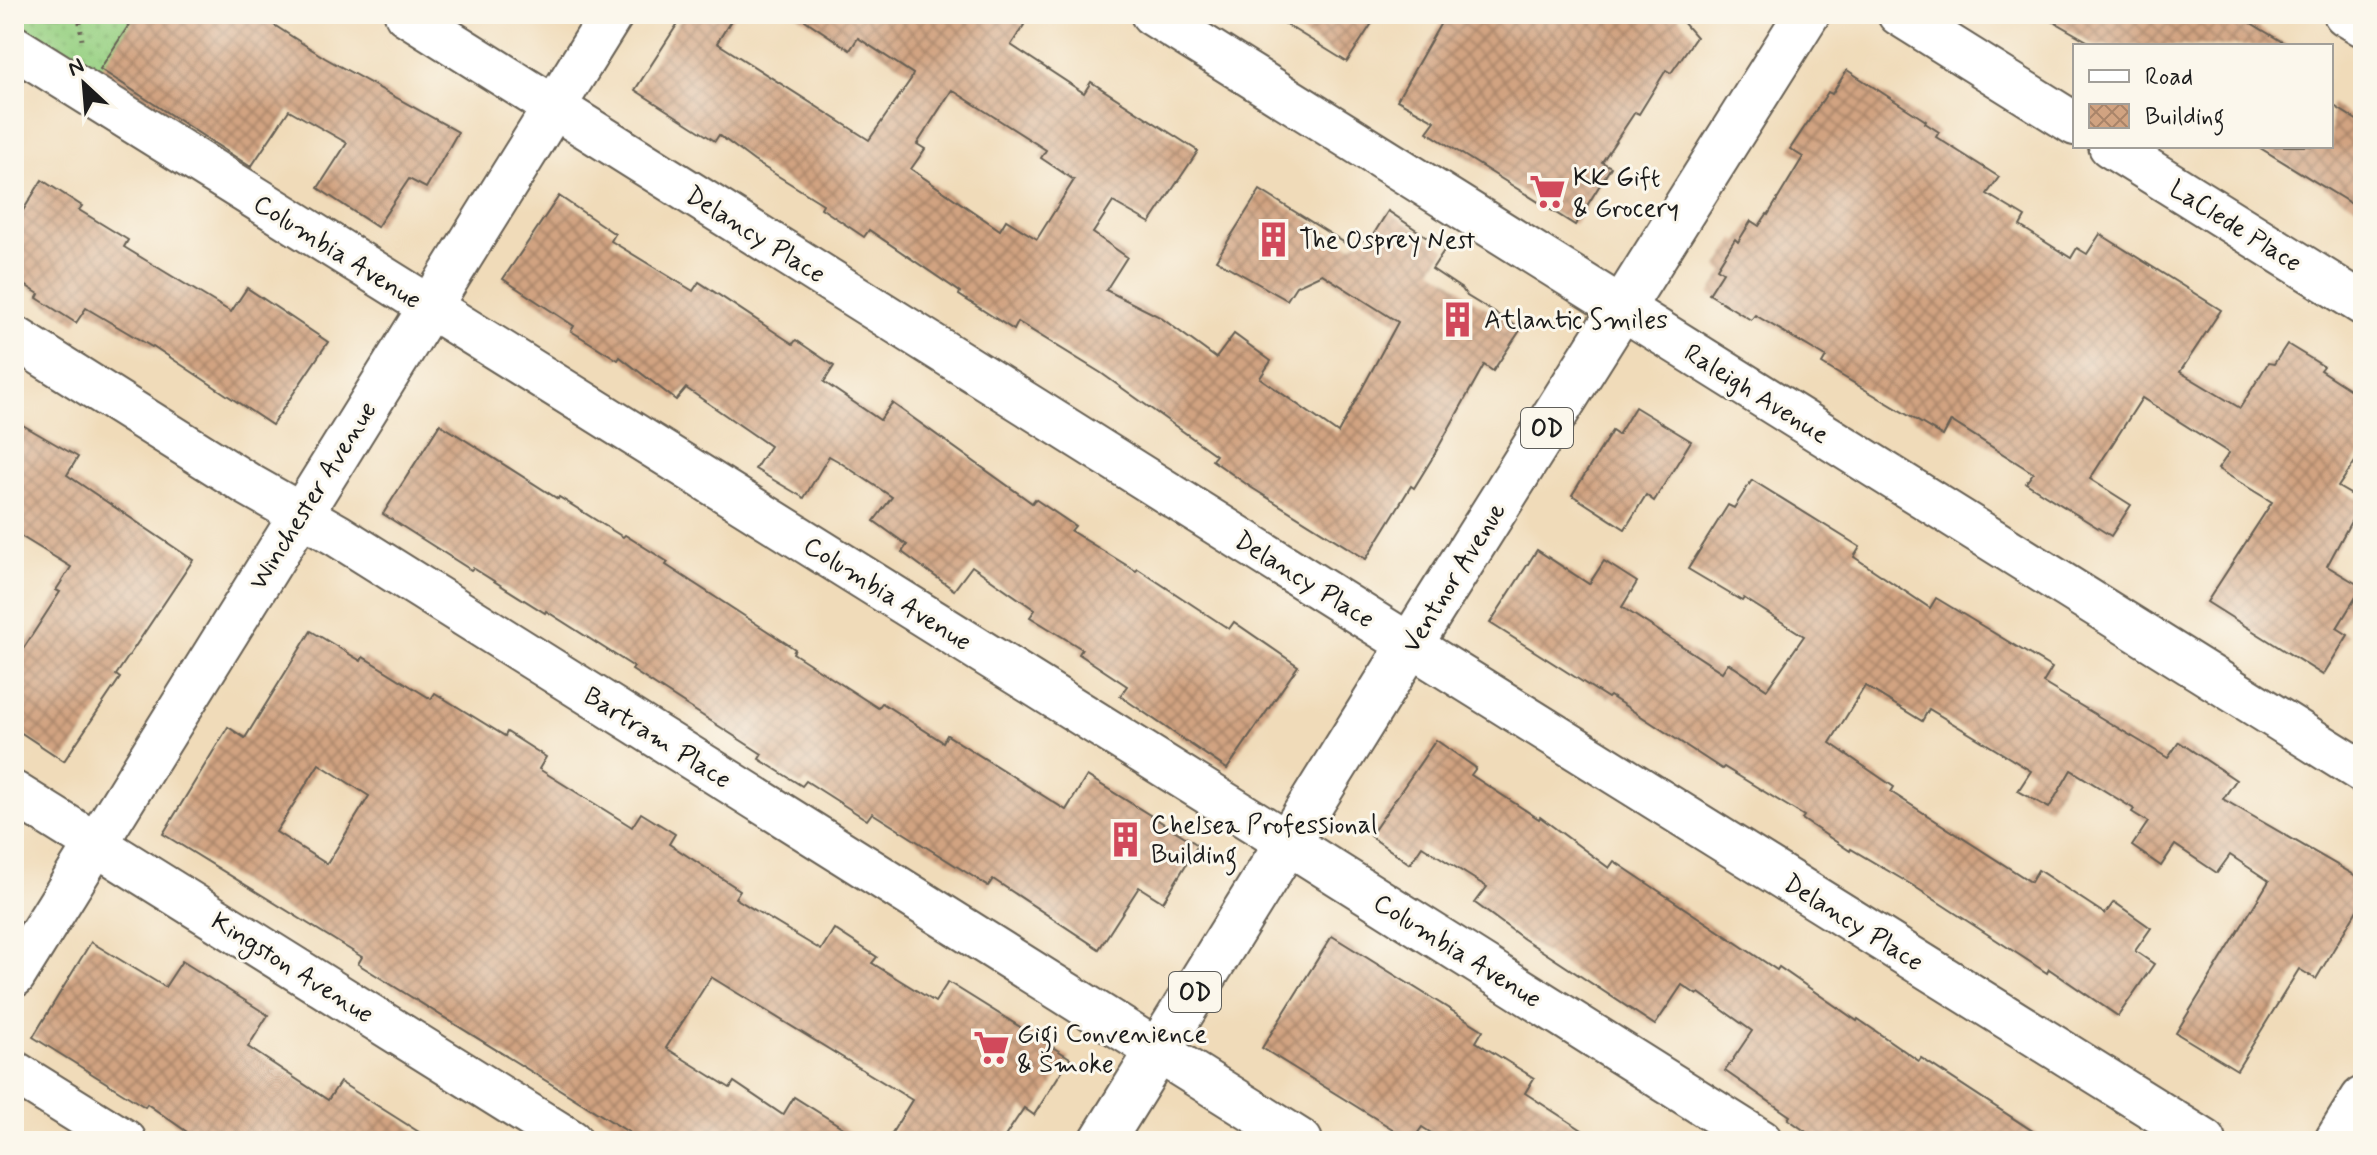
<svg xmlns="http://www.w3.org/2000/svg" width="2377" height="1155" font-family="Mynerve,sans-serif">
	<defs>
		<pattern id="grass-dots" width="8" height="8" patternUnits="userSpaceOnUse" patternTransform="scale(2)"><rect width="8" height="8" fill="#9ad285"/><path d="M2 2h.1M6 6h.1" fill="none" stroke="#84b472" stroke-width="1.8" stroke-linecap="round"/></pattern>
		<pattern id="building-cross-hatch" width="8" height="8" patternUnits="userSpaceOnUse" patternTransform="scale(2)"><rect width="8" height="8" fill="#d1a381"/><path d="M0 0l8 8M0 8l8-8" fill="none" stroke="#a98469"/></pattern>
	</defs>
	<rect width="100%" height="100%" fill="#fbf7ec"/>
	<filter id="ink" filterUnits="userSpaceOnUse"><feTurbulence type="fractalNoise" baseFrequency=".0125" numOctaves="2"/><feDisplacementMap in="SourceGraphic" scale="16" xChannelSelector="R" yChannelSelector="G"/><feConvolveMatrix kernelMatrix="1 2 1 2 8 2 1 2 1" color-interpolation-filters="sRGB"/></filter>
	<filter id="wash" filterUnits="userSpaceOnUse"><feTurbulence type="fractalNoise" baseFrequency=".006" numOctaves="4" result="noise"/><feDisplacementMap in="SourceGraphic" scale="32" xChannelSelector="R" yChannelSelector="G"/><feGaussianBlur stdDeviation="1.8" result="paint"/><feColorMatrix in="noise" values="0 0 0 0 0 0 0 0 0 0 0 0 0 0 0 0 0 1.4 0 .05"/><feComposite in="paint" operator="in"/></filter>
	<g filter="url(#wash)">
		<rect width="100%" height="100%" fill="#f0dbb9"/>
		<path fill="url(#grass-dots)" stroke="#5b7750" stroke-width="2" d="M14 14H138L88 94 14 47Z"/>
		<g id="blocks">
			<g fill="url(#building-cross-hatch)" fill-rule="evenodd">
				<path d="M136 14H257L325 58 458 132 426 188 409 179 377 227 318 188 347 143 289 110 251 167 100 69Z"/>
				<path d="M684 14H735L717 43 869 140 911 79 913 74 858 38 850 50 796 14H1006L1024 25 1011 45 1084 93 1091 82 1198 151 1150 223 1113 202 1093 233 1127 257 1106 290 1160 317 1216 358 1234 334 1271 361 1260 378 1338 433 1398 322 1322 274 1296 286 1287 300 1216 260 1260 190 1350 246 1373 235 1388 211 1445 249 1432 269 1462 289 1467 296 1521 329 1493 371 1484 365 1433 457 1414 488 1411 486 1366 559 1252 488 1212 460 1216 455 1101 373 1018 322 1014 330 959 295 960 292 869 230 864 237 821 208 823 204 754 161 719 135 715 141 635 90ZM952 90 1046 150 1041 158 1074 180 1037 239 1006 220 1000 230 911 169 925 149 917 144Z"/>
				<path d="M1269 14H1378L1347 62Z"/>
				<path d="M1446 14H1676L1696 37 1671 73 1666 70 1639 114 1635 112 1602 162 1611 167 1575 225 1427 132 1435 121 1397 100Z"/>
				<path d="M2040 14H2236L2289 46H2096Z"/>
				<path d="M1847 70 1926 121 1925 123 1939 132 1936 137 1999 177 1987 194 2025 217 2020 226 2071 258 2077 248 2087 254 2100 234 2221 310 2180 372 2240 408 2268 363 2274 364 2287 344 2323 366 2320 370 2363 398V450L2338 487 2362 501 2327 566 2362 587 2337 628 2348 635 2323 675 2207 602 2272 502 2218 469 2229 453 2142 398 2090 479 2131 505 2111 536 2026 483 2033 473 1951 421 1943 436 1822 364 1826 357 1755 315 1751 320 1709 294 1723 272 1717 268 1735 239 1738 242 1751 221 1759 226 1767 214 1768 215 1803 157 1790 149 1828 92 1832 94Z"/>
				<path d="M2331 104 2363 124V211L2257 146H2331Z"/>
				<path d="M42 180 82 206 79 210 128 240 124 247 231 312 247 288 328 342 272 425 153 346 152 347 86 308 76 323 37 298 39 294 14 278V225Z"/>
				<path d="M559 196 615 234 611 241 693 291 699 282 793 344 796 340 834 366 824 382 880 420 892 403 1032 503 1035 499 1075 526 1071 531 1136 571 1138 569 1229 629 1234 622 1298 666 1227 769 1120 696 1127 686 1079 654 1082 649 1030 617 1035 610 972 566 954 590 902 552 907 545 874 521 892 497 838 461 829 456 804 498 755 469 770 446 686 388 676 400 620 357 618 360 571 331 574 326 503 279Z"/>
				<path d="M1635 407 1691 441 1654 501 1646 495 1625 529 1572 495 1612 431 1618 435Z"/>
				<path d="M14 420 78 457 67 475 193 560 116 675 120 678 64 761 14 728V663L60 592 56 590 71 567 14 532Z"/>
				<path d="M440 424 558 499 559 497 623 537 625 535 668 562 666 565 795 649 793 653 878 708 882 703 943 742 947 735 1066 810 1087 776 1198 845 1163 902 1139 887 1099 949 993 879 988 886 872 813 867 820 806 781 802 786 759 759 762 754 632 670 634 667 546 611 545 613 473 568 471 570 383 514Z"/>
				<path d="M1752 480 1860 547 1854 557 1930 608 1936 598 2052 668 2043 683 2168 758 2179 742 2236 780 2223 799 2363 880V900L2316 979 2299 969 2237 1070 2176 1033 2269 881 2230 855 2217 873 2175 845 2161 866 2132 846 2148 822 2132 812 2134 809 2071 770 2049 808 2018 791 2031 771 1929 709 1922 721 1865 686 1830 743 1894 787 1891 792 2031 882 2038 870 2105 914 2114 902 2151 928 2135 951 2154 964 2118 1016 2049 969 2047 973 1912 885 1851 849 1850 851 1802 819 1804 816 1724 767 1722 769 1610 696 1608 698 1490 623 1537 550 1589 584 1604 561 1637 582 1622 607 1722 672 1728 663 1767 689 1804 636 1744 598 1742 601 1688 569 1728 505 1734 508Z"/>
				<path d="M311 631 361 661 363 657 431 699 435 693 505 736 507 732 546 757 539 769 632 827 641 813 675 834 669 844 740 890 735 898 821 950 834 929 877 957 872 963 935 1002 948 982 1070 1058 1034 1115 1024 1108 1002 1141H887L912 1100 711 977 666 1048 730 1088 734 1082 783 1115 794 1097 864 1141H643L358 964 362 957 163 834 228 727 245 738ZM319 764 369 796 327 864 276 832Z"/>
				<path d="M1436 740 1476 768 1471 775 1539 819 1540 817 1609 868 1614 861 1777 970 1779 967 1857 1021 1858 1019 1919 1061 1921 1058 2048 1141H1819L1788 1119 1790 1116 1725 1071 1752 1031 1699 993 1697 995 1682 985 1655 1025 1524 939 1475 903 1487 887 1422 846 1410 864 1370 836Z"/>
				<path d="M1332 936 1483 1030 1476 1042 1534 1078 1525 1093 1599 1141H1444L1422 1127 1412 1141 1262 1048Z"/>
				<path d="M91 942 165 987 182 961 268 1015 248 1047 328 1100 340 1082 433 1141H200L147 1104 145 1107 33 1037Z"/>
			</g>
		</g>
	</g>
	<g filter="url(#ink)">
		<use href="#blocks" fill-opacity="0" stroke="#665f53" stroke-width="2"/>
		<g fill="none" stroke-linecap="round" stroke-linejoin="round">
			<defs>
				<g id="minor">
					<path d="M406 14 1354 610 2205 1141"/>
					<path d="M1152 14 2363 772"/>
					<path d="M1899 14 2075 124"/>
					<path d="M2345 14 2363 25"/>
					<path d="M14 47 1288 843 1761 1141"/>
					<path d="M2110 146 2363 304"/>
					<path d="M14 337 249 485 337 535 1301 1141"/>
					<path d="M14 793 571 1141"/>
					<path d="M14 976 612 14"/>
					<path d="M14 1072 125 1141"/>
				</g>
				<path id="secondary" d="M2337 1141 2363 1099"/>
				<path id="primary" d="M1102 1141 1430 613 1807 14"/>
			</defs>
			<use href="#minor" stroke="#665f53" stroke-width="46"/>
			<use href="#secondary" stroke="#665f53" stroke-width="48"/>
			<use href="#primary" stroke="#665f53" stroke-width="48"/>
			<path stroke="#665f53" stroke-width="5" stroke-dasharray="2 6" stroke-linecap="butt" d="M79 14 82 41"/>
			<use href="#minor" stroke="#fff" stroke-width="42"/>
			<use href="#secondary" stroke="#fff" stroke-width="44"/>
			<use href="#primary" stroke="#fff" stroke-width="44"/>
		</g>
	</g>
	<defs>
		<symbol id="supermarket-bare" viewBox="-9 -9 18 18"><path d="M-6-5.5h2.5l.6 2H6L4.5 2H-2.5L-4.4-4H-6ZM-1.5 3.2a1.3 1.3 0 1 0 .1 0ZM3 3.2a1.3 1.3 0 1 0 .1 0Z" fill="#d1495b" stroke="#fbf7ec" stroke-width="2.5" paint-order="stroke"/></symbol>
		<symbol id="building-bare" viewBox="-9 -9 18 18"><path d="M-4-6H4V6H1V3H-1V6H-4ZM-2.5-4.3h1.7v1.8h-1.7ZM.8-4.3h1.7v1.8H.8ZM-2.5-1h1.7V.8h-1.7ZM.8-1h1.7V.8H.8Z" fill="#d1495b" stroke="#fbf7ec" stroke-width="2.5" paint-order="stroke"/></symbol>
	</defs>
	<g fill-rule="evenodd">
		<use href="#supermarket-bare" x="1522" y="166" width="51" height="51"/>
		<use href="#building-bare" x="1248" y="214" width="51" height="51"/>
		<use href="#building-bare" x="1432" y="294" width="51" height="51"/>
		<use href="#building-bare" x="1100" y="814" width="51" height="51"/>
		<use href="#supermarket-bare" x="966" y="1022" width="51" height="51"/>
	</g>
	<g text-anchor="middle" stroke-width="6" stroke-linejoin="round" paint-order="stroke">
		<g fill="#fbf7ec" stroke="#5f5e5a" stroke-width="2">
			<rect x="1521" y="408" width="52" height="40" rx="6"/>
			<rect x="1169" y="972" width="52" height="40" rx="6"/>
		</g>
		<g font-size="24" font-weight="bold" fill="#1c1c1c">
			<text x="1547" y="436">OD</text>
			<text x="1195" y="1000">OD</text>
		</g>
		<g font-size="26" fill="#1c1c1c" stroke="#fbf7ec" text-anchor="start">
			<text x="1573" y="186">KK Gift<tspan x="1573" dy="30">&amp; Grocery</tspan></text>
			<text x="1299" y="248">The Osprey Nest</text>
			<text x="1484" y="328">Atlantic Smiles</text>
			<text x="1151" y="833">Chelsea Professional<tspan x="1151" dy="30">Building</tspan></text>
			<text x="1017" y="1042">Gigi Convenience<tspan x="1017" dy="30">&amp; Smoke</tspan></text>
		</g>
		<g font-size="26" fill="#1c1c1c" stroke="#fbf7ec">
			<text transform="translate(2236 225) rotate(32)" y="9">LaClede Place</text>
			<text transform="translate(756 234) rotate(32)" y="9">Delancy Place</text>
			<text transform="translate(338 251) rotate(32)" y="9">Columbia Avenue</text>
			<text transform="translate(1757 393) rotate(32)" y="9">Raleigh Avenue</text>
			<text transform="translate(312 495) rotate(-58)" y="9">Winchester Avenue</text>
			<text transform="translate(1453 577) rotate(-58)" y="9">Ventnor Avenue</text>
			<text transform="translate(1305 579) rotate(32)" y="9">Delancy Place</text>
			<text transform="translate(888 593) rotate(32)" y="9">Columbia Avenue</text>
			<text transform="translate(658 737) rotate(32)" y="9">Bartram Place</text>
			<text transform="translate(1854 922) rotate(32)" y="9">Delancy Place</text>
			<text transform="translate(1458 950) rotate(32)" y="9">Columbia Avenue</text>
			<text transform="translate(293 967) rotate(32)" y="9">Kingston Avenue</text>
		</g>
	</g>
	<rect width="2377" height="1155" fill="none" stroke="#fbf7ec" stroke-width="48"/>
	<rect x="2073" y="44" width="260" height="104" fill="#fbf7ec" stroke="#a29f99" stroke-width="2"/>
	<rect x="2089" y="70" width="40" height="12" fill="#ffffff" stroke="#a29f99" stroke-width="2"/>
	<text x="2145" y="84" font-size="24" fill="#1c1c1c">Road</text>
	<rect x="2089" y="104" width="40" height="24" fill="url(#building-cross-hatch)" stroke="#a29f99" stroke-width="2"/>
	<text x="2145" y="124" font-size="24" fill="#1c1c1c">Building</text>
	<g transform="translate(84 84) rotate(334)" stroke="#fbf7ec" stroke-width="6" paint-order="stroke">
	<path d="M0-6L14 30L0 20L-14 30Z" fill="#1c1c1c"/>
	<text y="-12" font-size="22" font-weight="bold" text-anchor="middle" fill="#1c1c1c">N</text>
	</g>
</svg>
